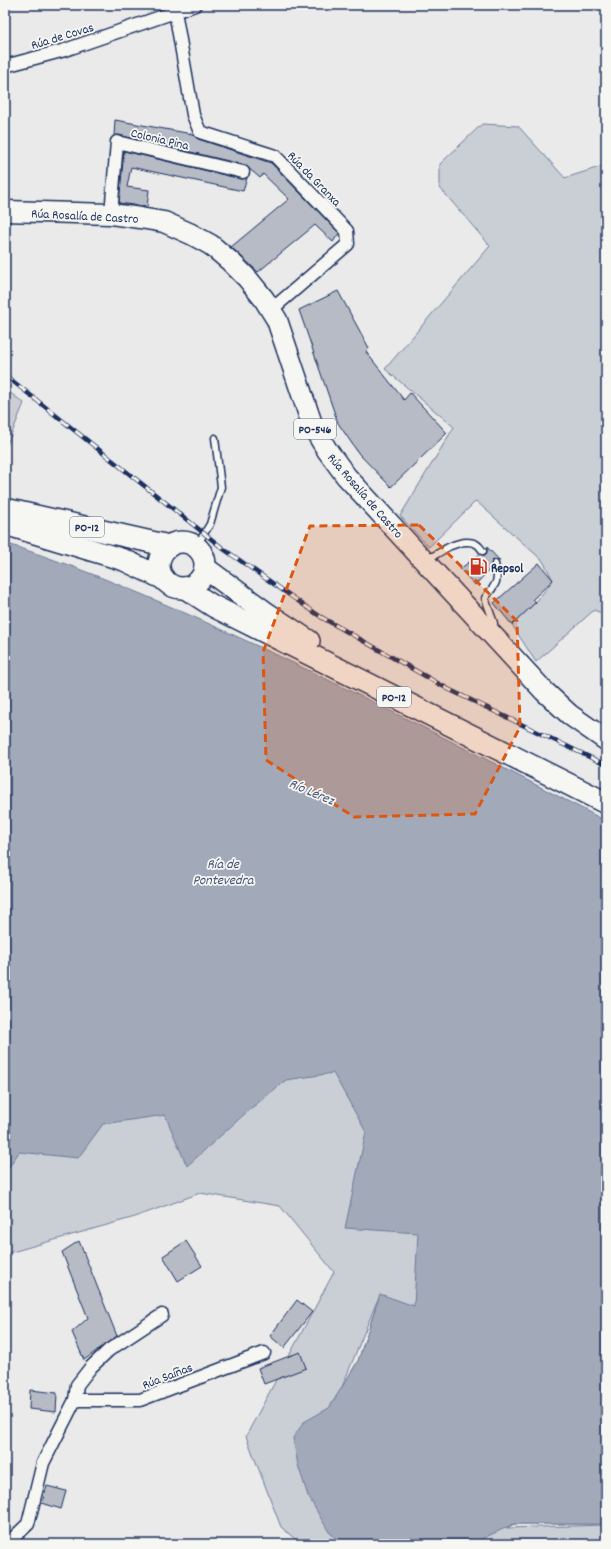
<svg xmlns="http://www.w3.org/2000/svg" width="611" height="1549" font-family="Dekko,sans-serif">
	<rect width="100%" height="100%" fill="#e9eae9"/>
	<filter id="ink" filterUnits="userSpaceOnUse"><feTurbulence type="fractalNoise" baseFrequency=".025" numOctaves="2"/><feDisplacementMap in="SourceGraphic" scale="8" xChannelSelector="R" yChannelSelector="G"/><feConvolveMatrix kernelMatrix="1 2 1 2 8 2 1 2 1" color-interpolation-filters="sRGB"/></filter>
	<g filter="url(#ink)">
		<g fill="#caced5" stroke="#727e9a" fill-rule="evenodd">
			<path d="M482 124 518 126 565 178 606 165V615L594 610 536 662 512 625 536 602 553 580 543 561 476 501 429 547 400 516 454 427 385 369 490 246 440 188V164Z"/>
			<path d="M5 389 24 403 5 450Z"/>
			<path d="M5 804 242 860 606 1524H514L507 1528 606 1525V1544H301L281 1527 246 1436 334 1272 280 1206 200 1193 135 1217 5 1254ZM378 1301 358 1361 342 1387 377 1301Z"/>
		</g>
		<path fill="#a2aaba" stroke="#6c7995" d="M5 543C99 573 189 614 279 656 389 709 498 765 606 821V1524H514L470 1544H342L329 1532 308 1496 298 1465 293 1438 304 1422 329 1408 358 1361 380 1294 414 1306 418 1233 345 1228 366 1132 333 1073 286 1080 249 1110 187 1166 165 1115 103 1124 78 1158 19 1152 5 1173Z"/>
		<g fill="#b6bbc6" stroke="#1b2f5e">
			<path d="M115 120 192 134 198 139 271 163 339 233 333 242 315 225 258 272 231 247 289 199 263 174 260 178 245 165 119 135 114 136Z"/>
			<path d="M124 151 241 179 247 178 243 191 131 167 127 187 149 190 147 207 119 203Z"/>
			<path d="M338 291 369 348 366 352 404 400 410 393 447 433 391 487 359 454 338 423 299 310Z"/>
			<path d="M487 547 500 561 494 560 492 561 491 568 475 585 460 569 480 554 482 555H486L487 552Z"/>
			<path d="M539 563 553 580 533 599 536 602 512 625 494 603Z"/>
			<path d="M79 1241 117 1336 84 1360 72 1332 88 1318 62 1252Z"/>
			<path d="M186 1241 202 1266 178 1281 163 1256Z"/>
			<path d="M297 1300 312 1312 284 1348 270 1336Z"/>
			<path d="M300 1352 306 1368 264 1384 258 1368Z"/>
			<path d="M30 1390 57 1393 56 1412 29 1409Z"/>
			<path d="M47 1486 66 1491 61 1509 42 1503Z"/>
		</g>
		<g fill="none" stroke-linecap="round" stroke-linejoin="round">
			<defs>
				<g id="service">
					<path d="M196 547 210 524 221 487 215 438"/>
					<path d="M427 558C434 557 436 554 442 551 450 545 466 539 476 544 479 545 481 549 483 551"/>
					<path d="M493 629 494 623 485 598C495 585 500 582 495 564"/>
				</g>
				<g id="minor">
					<path d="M175 11 193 115 200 132 275 156 347 231 348 244 271 310"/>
					<path d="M5 66 65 50 195 5"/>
					<path d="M111 214 117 142 243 172"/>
					<path d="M75 1400 77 1385 91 1367 109 1350 162 1315"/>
					<path d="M7 1544 28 1524 43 1463 75 1400H140L264 1353"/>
				</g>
				<path id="primary" d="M5 211 111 214 140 218 164 222 191 234 211 245 231 262 247 278 264 299 277 320 313 427 327 450 346 476 544 691 570 715 606 740"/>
				<g id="trunk">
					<path d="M5 509 169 546"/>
					<path d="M5 524 124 560 164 579"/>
					<circle cx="182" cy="565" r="23"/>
					<path d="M205 568 265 612 309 641"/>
					<path d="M185 588 213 606 606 803"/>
				</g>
			</defs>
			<use href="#service" stroke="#1b2f5e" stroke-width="9"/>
			<use href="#minor" stroke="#1b2f5e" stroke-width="15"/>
			<use href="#primary" stroke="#1b2f5e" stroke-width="23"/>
			<use href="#trunk" stroke="#1b2f5e" stroke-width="24"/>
			<use href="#service" stroke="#f6f6f2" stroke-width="6"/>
			<use href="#minor" stroke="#f6f6f2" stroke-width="12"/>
			<use href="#primary" stroke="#f6f6f2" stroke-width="20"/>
			<use href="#trunk" stroke="#f6f6f2" stroke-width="21"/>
			<defs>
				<path id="rail" d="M5 375 225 550 321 617 448 689 606 765"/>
			</defs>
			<use href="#rail" stroke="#1b2f5e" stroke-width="4.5"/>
			<use href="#rail" stroke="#f6f6f2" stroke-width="3" stroke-dasharray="9" stroke-linecap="butt"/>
		</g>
	</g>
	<path fill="#de5710" fill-opacity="0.2" stroke="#de5710" stroke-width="3" stroke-dasharray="8 5" stroke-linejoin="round" d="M419 525 517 621 520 727 475 814 354 817 266 760 263 652 310 526Z"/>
	<defs>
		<symbol id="fuel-bare" viewBox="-9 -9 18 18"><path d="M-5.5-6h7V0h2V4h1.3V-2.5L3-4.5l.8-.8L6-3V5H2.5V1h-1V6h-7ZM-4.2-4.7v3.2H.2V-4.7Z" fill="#c8321e" stroke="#f6f6f2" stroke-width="2.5" paint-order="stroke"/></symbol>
	</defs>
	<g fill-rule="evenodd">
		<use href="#fuel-bare" x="466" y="554" width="25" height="25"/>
	</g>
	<g text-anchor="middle" stroke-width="3.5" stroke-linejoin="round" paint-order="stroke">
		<g fill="#f6f6f2" stroke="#5d6b8a" stroke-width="1">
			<rect x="294" y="419" width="42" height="20" rx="3"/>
			<rect x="70" y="517" width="34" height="20" rx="3"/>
			<rect x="377" y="687" width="34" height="20" rx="3"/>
		</g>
		<g font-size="12" font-weight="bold" fill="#1b2f5e">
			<text x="315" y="433">PO-546</text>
			<text x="87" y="531">PO-12</text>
			<text x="394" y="701">PO-12</text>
		</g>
		<g font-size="13" fill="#1b2f5e" stroke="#f6f6f2">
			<text transform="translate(62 35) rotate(-17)" y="5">Rúa de Covas</text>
			<text transform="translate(160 138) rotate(13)" y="5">Colonia Pina</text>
			<text transform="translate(315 178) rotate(46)" y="5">Rúa da Granxa</text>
			<text transform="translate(85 215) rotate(3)" y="5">Rúa Rosalía de Castro</text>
			<text transform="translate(366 495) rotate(49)" y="5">Rúa Rosalía de Castro</text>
			<text transform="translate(167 1375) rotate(-21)" y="5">Rúa Saíñas</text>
		</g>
		<g font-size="13" font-weight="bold" fill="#1b2f5e" stroke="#f6f6f2" text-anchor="start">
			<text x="491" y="572">Repsol</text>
		</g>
		<g font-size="14" font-style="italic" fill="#44547a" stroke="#f6f6f2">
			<text transform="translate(312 791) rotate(23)" y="5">Río Lérez</text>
			<text x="223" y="868">Ría de<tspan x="223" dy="16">Pontevedra</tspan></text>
		</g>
	</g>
	<rect width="611" height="1549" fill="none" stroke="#f6f6f2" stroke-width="20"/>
	<rect x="10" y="10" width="591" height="1529" fill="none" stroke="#1b2f5e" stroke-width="1.5" filter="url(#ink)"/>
</svg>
